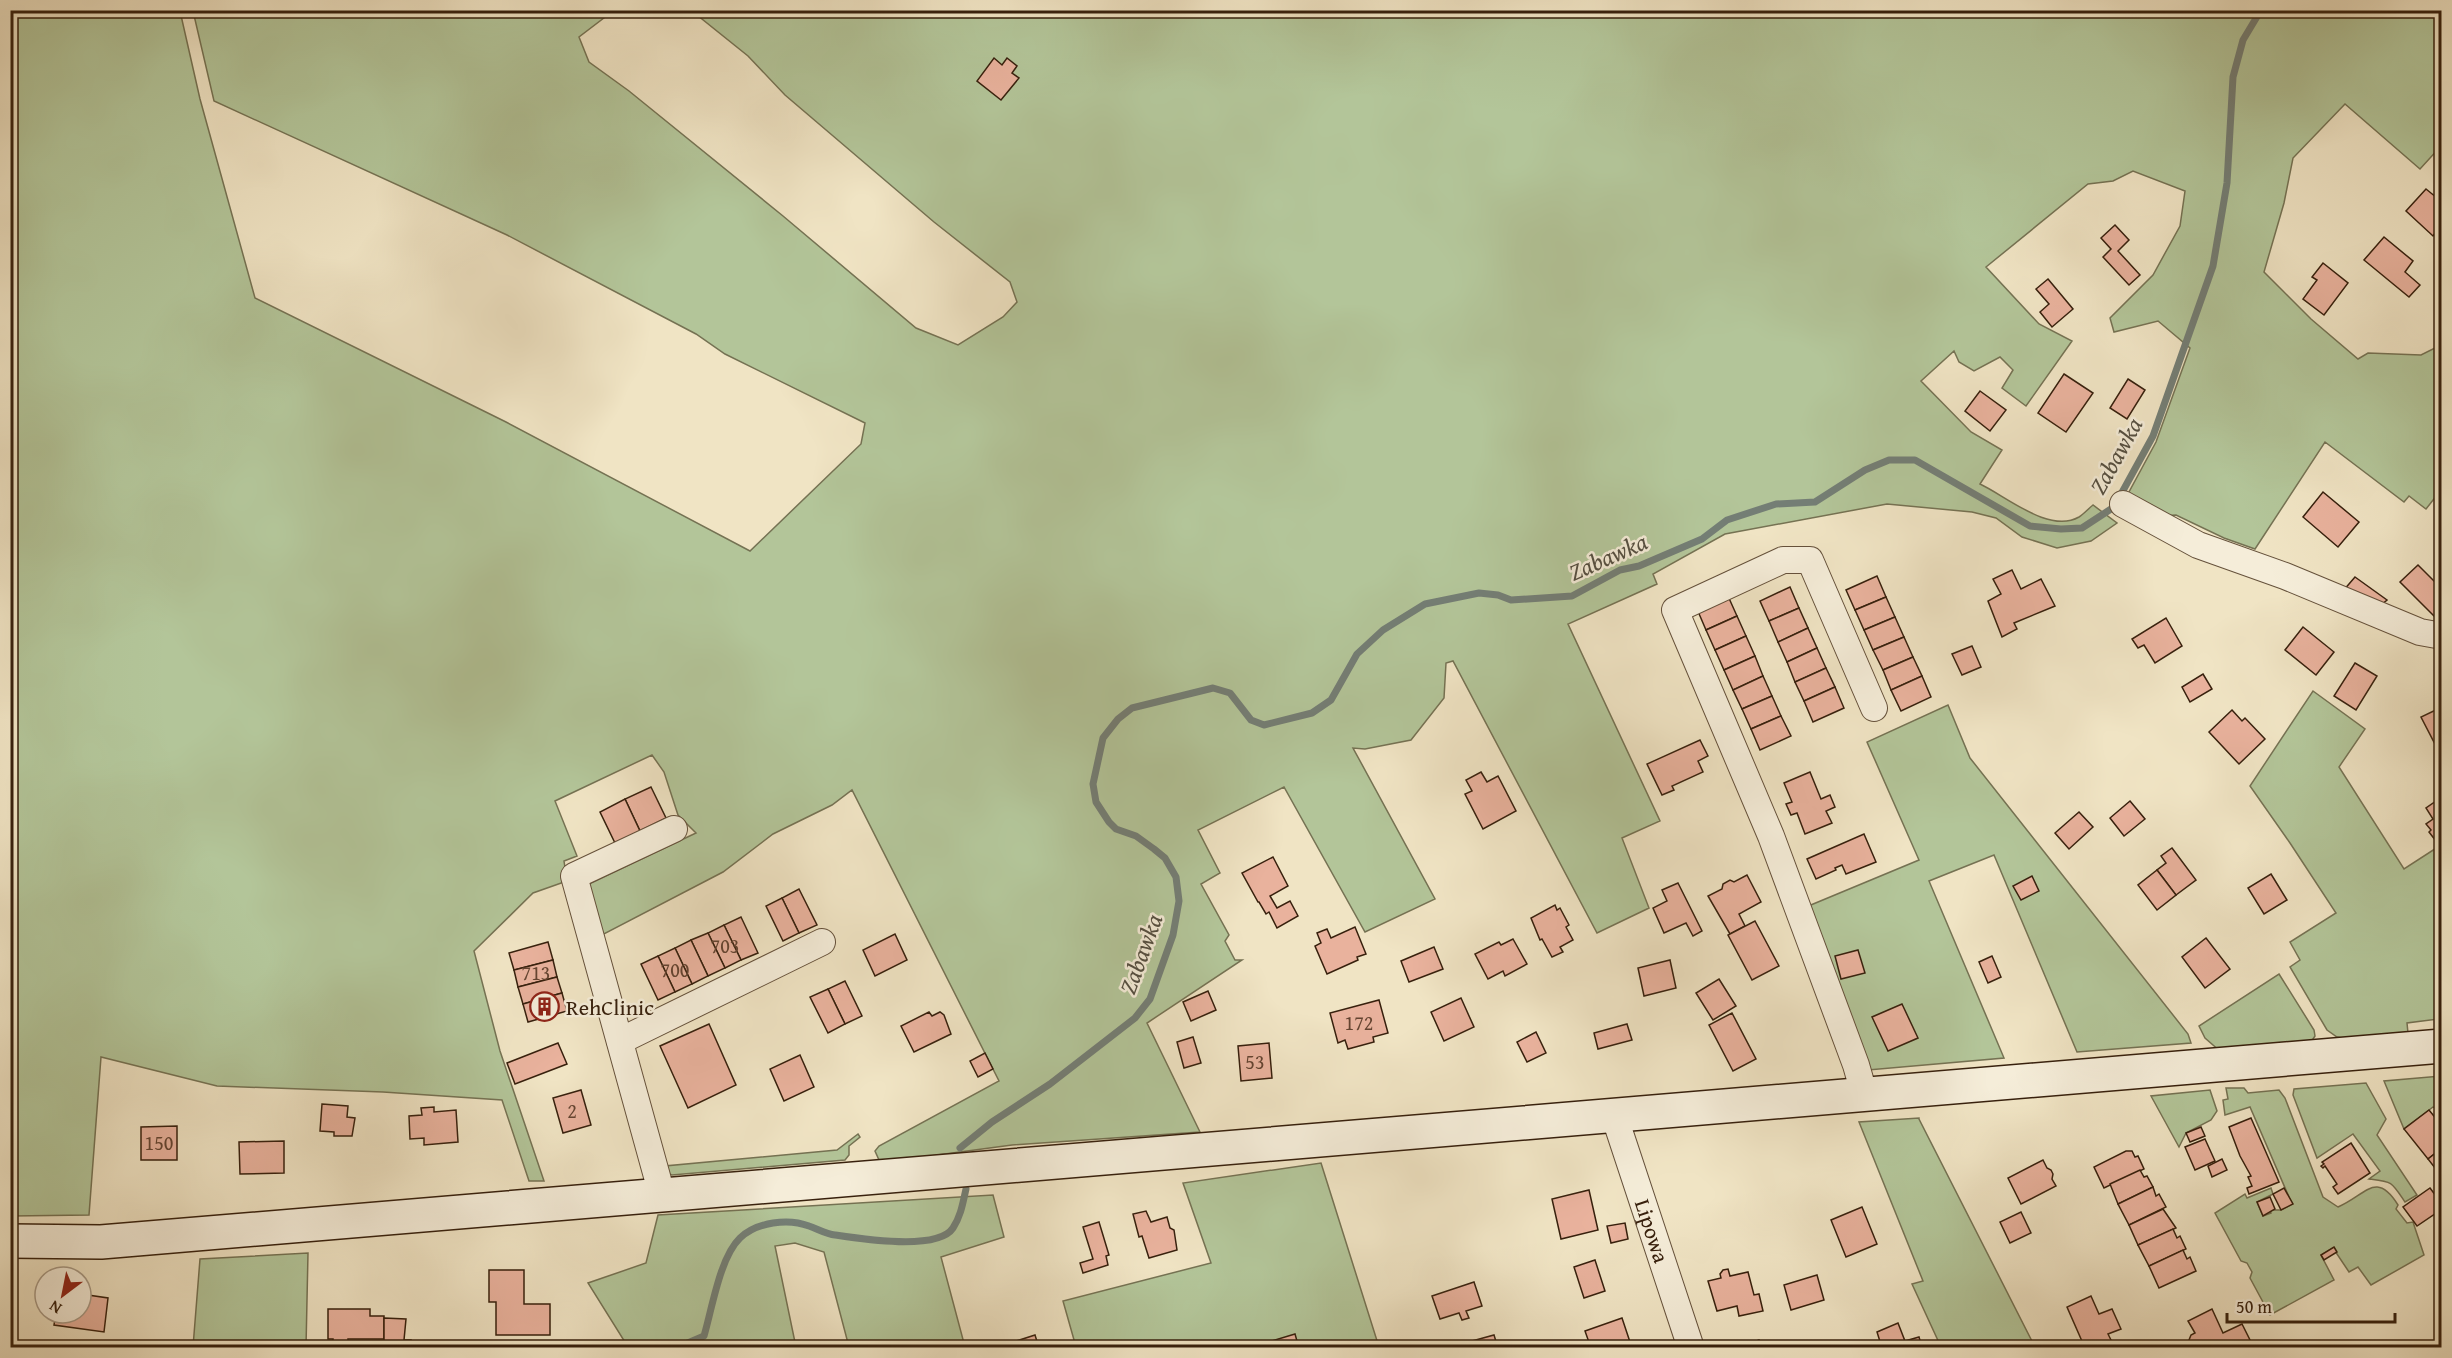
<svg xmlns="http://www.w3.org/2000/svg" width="2452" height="1358" font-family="'Gentium Book Plus',serif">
	<rect width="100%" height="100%" fill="#f0e4c4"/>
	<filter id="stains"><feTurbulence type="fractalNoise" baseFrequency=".00333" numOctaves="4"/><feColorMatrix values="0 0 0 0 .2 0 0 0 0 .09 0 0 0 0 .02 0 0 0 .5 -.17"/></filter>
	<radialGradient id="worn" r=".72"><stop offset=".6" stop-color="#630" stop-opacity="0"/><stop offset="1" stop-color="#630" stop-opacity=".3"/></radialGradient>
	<g fill="#b3c599" stroke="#757253" stroke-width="1.5">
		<path d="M17 11H180L200 99 255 298 506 422 750 551 861 444 865 423 725 354 696 334 507 235 214 101 193 11H613L579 37 589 62 629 91 783 216 916 328 958 345 1003 317 1017 302 1010 282 934 222 785 95 748 56 692 11H2441V146L2420 169 2345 104 2293 158 2284 203 2264 272 2311 319 2358 359 2368 353 2421 355 2441 345V490L2426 509 2409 496 2404 502 2325 442 2255 549 2224 538 2176 515 2157 516 2129 501V492L2156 442 2190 348 2158 321 2114 332 2110 318 2153 275 2180 226 2185 191 2133 171 2113 181 2088 184 1986 267 2039 324 2072 341 2026 406 2002 388 2013 370 2000 357 1974 371 1959 362 1954 351 1921 381 1971 432 2002 450 1980 484C2006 496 2049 534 2079 517 2084 514 2088 509 2093 505L2117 523 2091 541 2057 548 2022 537 1996 518 1972 512 1887 504 1725 534 1653 574 1657 584 1568 624 1660 821 1622 838 1649 908 1597 933 1453 661 1446 663 1444 698 1411 740 1365 749 1353 748 1435 899 1365 932 1284 787 1198 830 1220 873 1201 884 1229 935 1225 941 1235 960H1242L1147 1023 1200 1132 1012 1145 885 1162 879 1160 875 1151 879 1146 999 1081 852 790 832 805 773 834 723 872 602 935 589 884 696 833 678 815 664 772 652 755 555 801 577 856 564 861 567 881 533 893 474 951 500 1051 544 1181H529L502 1100 383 1092 217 1086 101 1057 89 1215 11 1216 10 33Z"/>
		<path d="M2313 691 2365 729 2339 767 2404 869 2441 845V1026L2438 1019 2407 1023 2408 1033 2347 1039 2337 1037 2327 1030 2290 967 2300 960 2290 942 2336 913 2290 843 2250 786Z"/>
		<path d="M1948 705 1970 758 2188 1034 2191 1043 2077 1052 1994 855 1929 881 2004 1058 1868 1070 1806 907 1919 860 1867 742Z"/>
		<path d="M2279 974 2314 1030 2315 1036 2311 1042 2221 1052 2205 1038 2199 1026Z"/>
		<path d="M2441 1076V1109L2433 1107 2404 1129 2384 1081Z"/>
		<path d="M2366 1083 2386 1119 2377 1135 2417 1195 2405 1202C2391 1181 2393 1182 2369 1179L2380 1171 2353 1134 2317 1158 2293 1095 2294 1089Z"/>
		<path d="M2226 1088H2244L2248 1093 2279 1090 2285 1098 2323 1197 2338 1207C2366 1195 2376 1170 2398 1205L2396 1209 2407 1223 2413 1222 2424 1255 2371 1285 2358 1267 2349 1272 2333 1248 2321 1255 2334 1280 2270 1315 2250 1278 2252 1272 2247 1263 2241 1261 2215 1213 2245 1194 2247 1198 2271 1188 2273 1194 2257 1202 2263 1216 2271 1213 2270 1210H2281L2292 1204 2250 1107 2225 1115 2223 1100 2228 1099Z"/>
		<path d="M2210 1090 2217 1111 2211 1120 2186 1133 2179 1147 2151 1096Z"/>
		<path d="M1919 1118V1119L2035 1347H1941L1912 1284 1923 1281 1859 1122Z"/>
		<path d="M858 1134 860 1137 849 1146V1155L845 1160 672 1175 669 1174 665 1166 837 1150Z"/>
		<path d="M1321 1163 1379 1347H1076L1063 1301 1211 1263 1183 1183Z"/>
		<path d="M993 1195 1004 1237 941 1257 965 1347H849L824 1252 795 1243 775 1246 796 1347H628L588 1283 646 1263 658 1215Z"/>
		<path d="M308 1253 306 1347H193L200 1259Z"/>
	</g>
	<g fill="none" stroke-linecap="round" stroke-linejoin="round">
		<g stroke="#747e75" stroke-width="7">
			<path d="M960 1148 992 1122 1050 1084 1135 1018 1150 999 1173 935 1179 901 1176 877 1165 858 1154 849 1136 836 1116 829 1109 822 1096 802 1093 784 1103 738 1118 719 1132 708 1213 688 1230 693 1251 720 1264 725 1312 713 1331 700 1357 654 1383 630 1425 604 1479 593 1498 595 1511 600 1572 596 1620 570 1639 566 1702 539 1727 520 1776 504 1815 502 1865 470 1889 460H1915L2030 526 2061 529 2082 528 2114 507 2153 436 2213 266 2227 183 2233 77 2243 40 2261 10"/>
			<path d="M676 1348 704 1336C712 1309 720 1257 740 1238 757 1222 788 1218 809 1226 818 1229 826 1234 835 1235 861 1239 938 1251 953 1228 961 1216 963 1202 966 1189"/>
		</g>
	</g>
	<g fill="#e9b29d" stroke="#37200d" stroke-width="1.5">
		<path d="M994 58 1002 65 1007 58 1017 66 1012 73 1019 78 1001 100 977 81Z"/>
		<path d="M2426 189 2442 202V237L2436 232 2433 236 2406 211Z"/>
		<path d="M2115 225 2129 240 2118 251 2140 275 2129 285 2103 257 2111 249 2101 238Z"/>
		<path d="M2384 237 2413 261 2405 272 2420 285 2409 297 2364 260Z"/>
		<path d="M2323 263 2348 283 2324 315 2303 299 2317 280 2312 277Z"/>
		<path d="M2048 279 2073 309 2052 327 2040 312 2049 304 2036 289Z"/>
		<path d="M2064 374 2093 393 2066 432 2038 413Z"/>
		<path d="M2128 379 2145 390 2127 419 2110 408Z"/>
		<path d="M1980 391 2006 410 1990 431 1965 411Z"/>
		<path d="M2323 492 2359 522 2338 547 2303 517Z"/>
		<path d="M2418 565 2442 589V624L2400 582Z"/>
		<path d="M2012 570 2021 589 2041 579 2055 606 2014 623 2017 629 2002 637 1988 601 2001 594 1993 579Z"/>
		<path d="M1877 576 1886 597 1855 610 1846 590Z"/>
		<path d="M2355 577 2387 600 2380 606 2343 591Z"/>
		<path d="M1790 587 1799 608 1769 621 1760 601Z"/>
		<path d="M1728 596 1737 616 1706 630 1697 609Z"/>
		<path d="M1886 597 1895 617 1864 630 1855 610Z"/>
		<path d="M1799 608 1808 628 1778 642 1769 621Z"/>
		<path d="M1737 616 1746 636 1715 650 1706 630Z"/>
		<path d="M1895 617 1904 637 1873 650 1864 630Z"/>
		<path d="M2166 618 2182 646 2155 663 2144 645 2138 648 2132 639Z"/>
		<path d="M2303 627 2334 652 2316 675 2285 650Z"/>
		<path d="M1808 628 1817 648 1787 662 1778 642Z"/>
		<path d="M1746 636 1755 656 1724 670 1715 650Z"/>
		<path d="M1904 637 1913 657 1883 670 1873 650Z"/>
		<path d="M1972 646 1981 667 1962 675 1952 654Z"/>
		<path d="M1817 648 1826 668 1795 682 1787 662Z"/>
		<path d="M1755 656 1763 676 1733 690 1724 670Z"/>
		<path d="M1913 657 1922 676 1891 690 1883 670Z"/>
		<path d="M2355 663 2377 676 2356 710 2334 696Z"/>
		<path d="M1826 668 1835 687 1804 701 1795 682Z"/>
		<path d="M2203 674 2212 689 2190 702 2182 687Z"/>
		<path d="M1763 676 1772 696 1742 709 1733 690Z"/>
		<path d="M1922 676 1931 697 1901 711 1891 690Z"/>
		<path d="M1835 687 1844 708 1813 722 1804 701Z"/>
		<path d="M1772 696 1781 716 1751 729 1742 709Z"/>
		<path d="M2442 707V744L2436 746 2421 717Z"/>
		<path d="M2232 710 2242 721 2245 718 2265 739 2239 764 2209 732Z"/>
		<path d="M1781 716 1791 736 1760 750 1751 729Z"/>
		<path d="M1700 740 1708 756 1698 761 1703 772 1672 786 1674 790 1662 795 1647 764Z"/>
		<path d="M1481 772 1487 782 1498 776 1516 811 1483 829 1465 794 1472 791 1466 780Z"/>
		<path d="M1810 772 1821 799 1830 795 1835 807 1826 811 1832 823 1805 834 1797 813 1791 815 1786 804 1792 802 1784 783Z"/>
		<path d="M651 787 666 818 640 831 625 799Z"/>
		<path d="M2442 797V843L2439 845 2429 832 2431 830 2426 824 2433 819 2426 808Z"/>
		<path d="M625 799 640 831 615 843 600 812Z"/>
		<path d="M2130 801 2145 819 2124 836 2110 818Z"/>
		<path d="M2079 812 2093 827 2069 849 2055 833Z"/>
		<path d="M1864 834 1876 862 1846 874 1842 865 1835 868 1836 870 1816 879 1807 859Z"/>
		<path d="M2172 848 2196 880 2176 895 2157 870 2166 863 2161 856Z"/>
		<path d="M1273 857 1288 886 1270 896 1277 908 1290 901 1298 916 1277 928 1269 912 1266 914 1259 902H1258L1242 873Z"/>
		<path d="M2157 870 2176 895 2157 910 2138 885Z"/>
		<path d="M2271 874 2287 900 2264 914 2248 888Z"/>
		<path d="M1747 875 1761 902 1739 914 1745 926 1730 934 1708 896 1722 889 1723 884 1730 880 1734 882Z"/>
		<path d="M2032 876 2039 891 2021 900 2013 886Z"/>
		<path d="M1678 883 1702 931 1693 936 1686 923 1664 933 1653 908 1667 901 1662 890Z"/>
		<path d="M799 889 817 925 799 933 782 898Z"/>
		<path d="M782 898 799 933 783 941 766 906Z"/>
		<path d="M1555 905 1557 910 1560 908 1569 925 1566 927 1573 940 1560 947 1563 952 1552 957 1542 939 1540 940 1531 918Z"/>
		<path d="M741 917 758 953 741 960 724 925Z"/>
		<path d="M1755 921 1779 966 1752 980 1728 935Z"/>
		<path d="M724 925 741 960 725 968 708 933Z"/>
		<path d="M1355 927 1366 954 1357 957 1358 960 1327 974 1315 946 1321 943 1317 933 1327 929 1331 938Z"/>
		<path d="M708 933 725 968 708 976 691 940Z"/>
		<path d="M895 934 907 960 875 976 863 950Z"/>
		<path d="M2206 938 2230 969 2205 988 2182 957Z"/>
		<path d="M1513 939 1527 964 1505 976 1503 971 1488 979 1475 954 1499 942 1501 945Z"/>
		<path d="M691 940 708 976 692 984 675 948Z"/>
		<path d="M548 942 553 960 514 970 509 953Z"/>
		<path d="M1434 947 1443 969 1409 982 1401 961Z"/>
		<path d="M675 948 692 984 675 992 658 956Z"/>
		<path d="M1858 950 1865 973 1841 979 1835 956Z"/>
		<path d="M658 956 675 992 658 1000 641 964Z"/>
		<path d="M1992 956 2001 977 1988 983 1979 962Z"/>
		<path d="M553 960 557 977 518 987 514 970Z"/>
		<path d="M1670 960 1676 988 1644 996 1638 968Z"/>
		<path d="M557 977 562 993 523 1004 518 987Z"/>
		<path d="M1719 979 1736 1006 1713 1020 1696 993Z"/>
		<path d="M845 981 862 1016 845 1024 828 989Z"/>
		<path d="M828 989 845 1024 828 1033 810 997Z"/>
		<path d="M1208 991 1216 1010 1191 1021 1183 1002Z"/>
		<path d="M562 993 567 1011 528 1022 523 1004Z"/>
		<path d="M1461 998 1474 1027 1444 1041 1431 1012Z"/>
		<path d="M1379 1000 1388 1033 1373 1037 1374 1042 1348 1049 1345 1040 1338 1043 1330 1013Z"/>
		<path d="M1902 1004 1918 1038 1888 1051 1872 1017Z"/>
		<path d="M929 1012 932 1016 940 1012 944 1015 951 1034 914 1052 901 1026Z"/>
		<path d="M1732 1013 1756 1059 1733 1071 1709 1025Z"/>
		<path d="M709 1024 736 1085 688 1108 660 1046Z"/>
		<path d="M1627 1024 1632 1040 1598 1049 1594 1033Z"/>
		<path d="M1536 1032 1546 1053 1527 1062 1517 1042Z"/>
		<path d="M1193 1037 1201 1063 1184 1068 1177 1042Z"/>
		<path d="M558 1043 567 1064 515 1084 507 1063Z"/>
		<path d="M1269 1043 1272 1078 1241 1081 1238 1046Z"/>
		<path d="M985 1053 993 1069 978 1077 970 1061Z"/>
		<path d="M800 1055 814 1087 784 1101 770 1069Z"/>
		<path d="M581 1090 591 1125 563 1133 553 1098Z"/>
		<path d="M322 1104 348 1106 347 1117 355 1118 352 1136H334V1132L320 1131Z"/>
		<path d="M434 1107V1112L456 1110 458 1142 424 1145V1138L410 1139 409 1116 422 1115 421 1108Z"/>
		<path d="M2429 1110 2442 1126V1148L2428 1159 2404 1129Z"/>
		<path d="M2251 1118 2279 1182 2249 1194 2247 1188 2252 1186 2248 1177 2251 1176 2240 1156 2229 1127Z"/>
		<path d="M177 1126V1160H141V1127Z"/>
		<path d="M2201 1127 2205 1136 2190 1142 2186 1133Z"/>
		<path d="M2205 1139 2215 1161 2195 1170 2185 1147Z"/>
		<path d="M284 1141V1173L240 1174 239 1142Z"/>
		<path d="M2351 1143 2370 1173 2338 1194 2333 1187 2337 1184 2325 1166 2323 1168 2321 1166 2324 1164 2322 1162Z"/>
		<path d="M2442 1148V1177L2428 1159Z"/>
		<path d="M2126 1151H2132L2135 1157 2138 1156 2144 1169 2104 1188 2094 1167Z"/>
		<path d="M2222 1159 2227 1170 2212 1177 2208 1166Z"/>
		<path d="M2043 1160 2047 1168 2051 1170 2053 1174 2052 1179 2056 1186 2021 1204 2008 1178Z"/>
		<path d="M2140 1170 2144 1177 2147 1176 2153 1187 2118 1204 2110 1184Z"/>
		<path d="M2153 1187 2156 1196 2159 1194 2166 1207 2129 1225 2118 1204Z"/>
		<path d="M2284 1188 2293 1204 2281 1210 2273 1194Z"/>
		<path d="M2430 1188 2442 1204V1209L2417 1226 2403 1207Z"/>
		<path d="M1589 1190 1598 1230 1561 1239 1552 1199Z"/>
		<path d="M2270 1197 2275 1209 2263 1216 2257 1202Z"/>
		<path d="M1862 1207 1877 1244 1846 1257 1831 1220Z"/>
		<path d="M2163 1209 2176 1228 2138 1245 2129 1225Z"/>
		<path d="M1146 1211 1151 1222 1167 1217 1170 1228 1174 1230 1177 1250 1149 1258 1142 1236 1139 1237 1133 1214Z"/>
		<path d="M2021 1212 2031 1233 2010 1243 2000 1222Z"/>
		<path d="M1099 1222 1109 1255 1106 1256 1108 1265 1083 1273 1080 1263 1093 1259 1083 1227Z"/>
		<path d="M1625 1223 1628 1239 1611 1243 1607 1226Z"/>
		<path d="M2173 1229 2177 1238 2180 1236 2186 1249 2149 1266 2138 1245Z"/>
		<path d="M2334 1247 2337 1252 2324 1260 2321 1255Z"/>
		<path d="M2183 1250 2187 1259 2190 1257 2196 1271 2159 1288 2149 1266Z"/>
		<path d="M1595 1260 1605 1291 1584 1298 1574 1267Z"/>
		<path d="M1728 1269 1730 1276 1748 1272 1754 1295 1759 1294 1763 1311 1739 1316 1737 1306 1717 1311 1708 1281 1721 1278 1720 1274 1723 1270Z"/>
		<path d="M489 1270H524V1304H550V1335H496V1302H489Z"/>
		<path d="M1817 1275 1824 1300 1791 1310 1784 1285Z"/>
		<path d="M1474 1282 1482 1306 1466 1311 1469 1318 1462 1320 1459 1313 1440 1319 1432 1296Z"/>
		<path d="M81 1294 108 1298 104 1332 54 1325 56 1313H81Z"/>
		<path d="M2091 1296 2099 1314 2112 1309 2121 1329 2108 1334 2115 1348H2085L2067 1307Z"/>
		<path d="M328 1309H370V1316H384V1339H348V1344L333 1345V1339H328Z"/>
		<path d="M2212 1309 2223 1333 2242 1324 2252 1344 2244 1348H2197L2191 1345 2189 1340 2191 1335 2195 1333 2188 1321Z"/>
		<path d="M384 1318 406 1319 404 1340H411V1348H384Z"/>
		<path d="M1622 1318 1632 1348H1591L1585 1331Z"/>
		<path d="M1898 1323 1905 1341 1919 1337 1921 1344H1925L1926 1348H1882L1877 1332Z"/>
		<path d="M1295 1334 1299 1348H1266L1265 1343Z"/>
		<path d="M1035 1335 1039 1348H1008L1007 1344Z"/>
		<path d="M1494 1335 1498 1348H1462L1461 1344Z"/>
		<path d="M1759 1340 1762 1348H1737Z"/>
		<path d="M1812 1341 1814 1346 1827 1342 1830 1348H1805L1803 1344Z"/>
		<path d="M152 1342 176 1344 175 1348H151Z"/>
	</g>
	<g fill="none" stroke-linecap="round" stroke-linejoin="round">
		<defs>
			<g id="minor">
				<path d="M2123 504 2198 545 2285 576 2420 632 2442 636"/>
				<path d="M620 1041 822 942"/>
				<path d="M1864 1093 1856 1065 1771 836 1675 610 1783 560H1810L1874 708"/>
				<path id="s1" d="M1614 1115 1691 1348"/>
				<path d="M659 1195 658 1180 574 876 674 829"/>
			</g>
			<path id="secondary" d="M10 1241 101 1242 2442 1046"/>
		</defs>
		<use href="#minor" stroke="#65513b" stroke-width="28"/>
		<use href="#secondary" stroke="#37200d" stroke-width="36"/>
		<use href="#minor" stroke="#f5edd9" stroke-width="26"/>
		<use href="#secondary" stroke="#f5edd9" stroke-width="33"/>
	</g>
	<defs>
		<symbol id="building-ring" viewBox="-11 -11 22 22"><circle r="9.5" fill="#f5edd9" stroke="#8f2418" stroke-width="1.5"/><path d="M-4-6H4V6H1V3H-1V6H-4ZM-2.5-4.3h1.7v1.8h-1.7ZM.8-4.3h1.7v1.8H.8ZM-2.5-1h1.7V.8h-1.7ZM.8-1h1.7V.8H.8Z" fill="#8f2418"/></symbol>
	</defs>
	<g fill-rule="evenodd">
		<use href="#building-ring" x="528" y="990" width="33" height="33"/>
	</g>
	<g text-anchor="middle" stroke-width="5" stroke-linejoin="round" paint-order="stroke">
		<g font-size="20" fill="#644431">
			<text x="725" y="953">703</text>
			<text x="675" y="977">700</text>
			<text x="536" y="980">713</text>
			<text x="1359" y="1030">172</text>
			<text x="1255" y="1069">53</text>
			<text x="572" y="1118">2</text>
			<text x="159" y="1150">150</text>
		</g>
		<g font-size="22" fill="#37200d" stroke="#f5edd9" text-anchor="start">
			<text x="566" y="1015">RehClinic</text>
		</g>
		<g font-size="22" fill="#37200d" stroke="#f5edd9">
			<text dy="8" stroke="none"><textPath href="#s1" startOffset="122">Lipowa</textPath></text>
		</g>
		<g font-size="24" font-style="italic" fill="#554f41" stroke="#f5edd9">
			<text transform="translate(2116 456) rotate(-61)" y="8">Zabawka</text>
			<text transform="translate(1608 557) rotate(-24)" y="8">Zabawka</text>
			<text transform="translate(1141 954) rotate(-70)" y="8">Zabawka</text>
		</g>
	</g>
	<rect width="2452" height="1358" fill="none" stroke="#f0e4c4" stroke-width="36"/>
	<rect x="12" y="12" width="2428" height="1334" fill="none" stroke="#37200d" stroke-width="3"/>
	<rect x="18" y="18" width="2416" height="1322" fill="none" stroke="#37200d" stroke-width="1.5"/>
	<g transform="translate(63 1295) rotate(212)"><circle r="28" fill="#f5edd9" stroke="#a99b87" stroke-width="1.5"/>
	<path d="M0-4.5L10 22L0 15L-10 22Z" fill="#8f2418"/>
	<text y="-9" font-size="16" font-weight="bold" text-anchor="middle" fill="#37200d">N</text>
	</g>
	<path d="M2227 1313v9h168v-9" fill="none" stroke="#37200d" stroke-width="3"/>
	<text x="2236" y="1313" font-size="18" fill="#37200d" stroke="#f5edd9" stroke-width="4.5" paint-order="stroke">50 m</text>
	<rect width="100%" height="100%" filter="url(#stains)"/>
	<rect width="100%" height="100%" fill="url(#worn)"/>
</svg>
